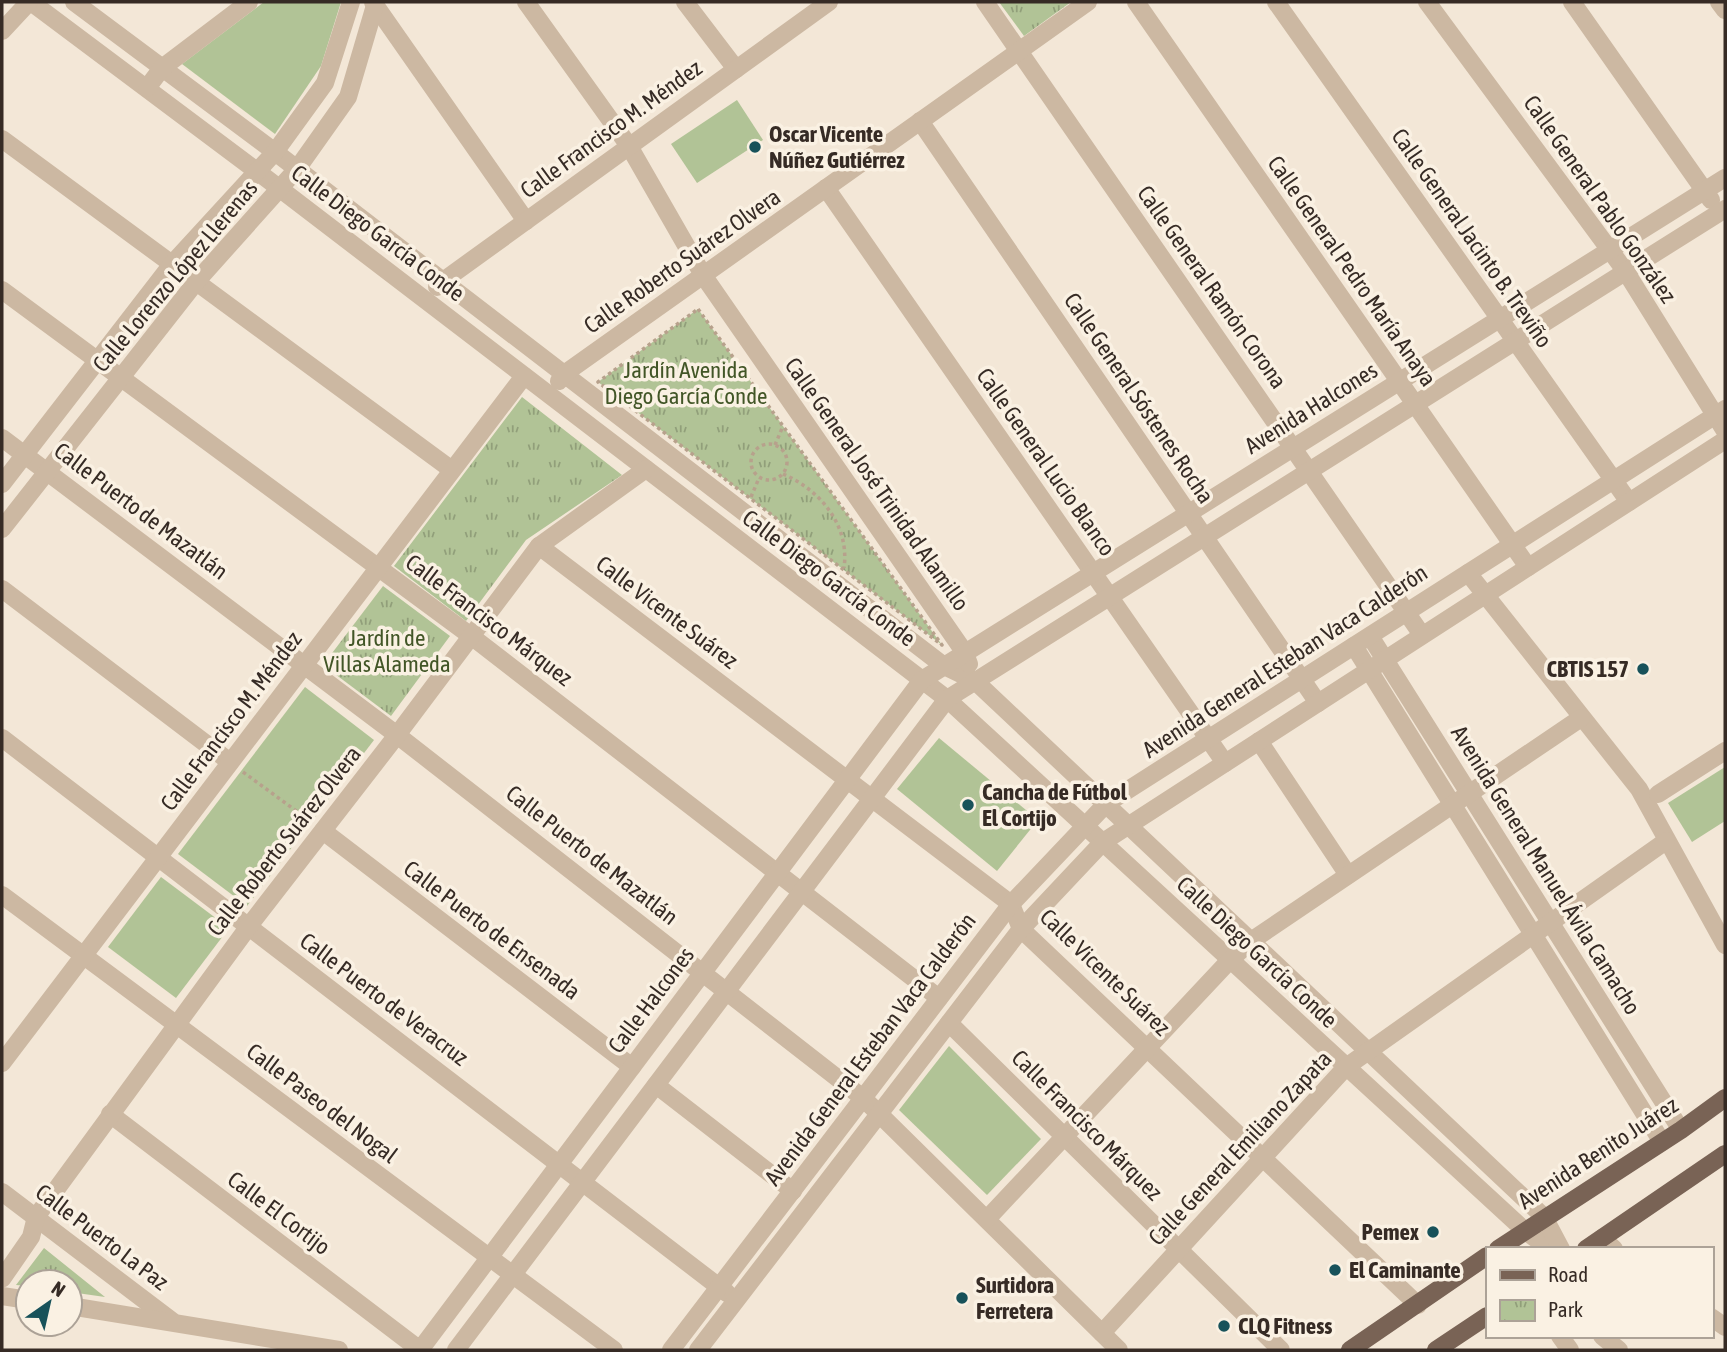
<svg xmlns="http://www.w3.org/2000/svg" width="1727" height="1352" font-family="'Asap Condensed',sans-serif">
	<defs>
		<pattern id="park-tufts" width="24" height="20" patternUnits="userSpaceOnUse" patternTransform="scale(1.75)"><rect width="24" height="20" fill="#b1c396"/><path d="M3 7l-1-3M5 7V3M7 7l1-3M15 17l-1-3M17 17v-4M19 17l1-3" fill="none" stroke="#919f7a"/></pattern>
	</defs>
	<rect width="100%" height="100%" fill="#f3e7d7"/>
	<g fill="#b1c396">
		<path d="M264 2H341L321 66 275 134 182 64Z"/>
		<path d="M737 100 763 140 697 183 671 144Z"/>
		<path d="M305 687 374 740 247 906 178 854Z"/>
		<path d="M939 738 1038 820 997 871 897 789Z"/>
		<path d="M1725 767V821L1692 842 1668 803Z"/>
		<path d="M161 877 229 928 176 998 108 947Z"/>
		<path d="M949 1046 1041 1139 987 1195 899 1110Z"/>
	</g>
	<g fill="url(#park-tufts)">
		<path d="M999 2H1071L1024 36Z"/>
		<path d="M698 309 942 645 598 382Z"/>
		<path d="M522 397 622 475 526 540 466 621 394 566Z"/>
		<path d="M383 586 450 636 391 716 323 665Z"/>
		<path d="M44 1248 105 1297 70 1292V1282H28V1286L16 1285Z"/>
	</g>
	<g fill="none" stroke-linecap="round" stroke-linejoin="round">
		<g stroke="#b7a18c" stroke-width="3.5" stroke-dasharray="3.5 3.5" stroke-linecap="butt">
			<path d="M698 309 942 645 598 382Z"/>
			<circle cx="769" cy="462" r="18"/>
			<path d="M775 445 783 426"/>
			<path d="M783 474C820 490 850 525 844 568"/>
			<path d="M751 497 759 478"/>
			<path d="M243 772 310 821"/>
		</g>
		<g stroke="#ccb8a2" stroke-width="18">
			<path d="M31 2 258 172 947 699 1524 1230 1550 1249"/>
			<path d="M74 2 275 152 944 666 975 681 1544 1217 1561 1249"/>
			<path d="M373 2 526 221"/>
			<path d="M526 2 629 146 703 275 965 653 969 664"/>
			<path d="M685 2 736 69"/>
			<path d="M985 2 1422 635"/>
			<path d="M1136 2 1528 567"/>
			<path d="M1276 2 1629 502"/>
			<path d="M1427 2 1626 272 1725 431"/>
			<path d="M1572 2 1711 200"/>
			<path d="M1719 2 1725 10"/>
			<path d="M2 31 29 2"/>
			<path d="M147 88 162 68 249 2"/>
			<path d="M920 121 1318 703"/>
			<path d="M2 139 452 470"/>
			<path d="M826 188 1225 763"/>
			<path d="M437 287 443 281 829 2"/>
			<path d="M2 290 471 636 939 998"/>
			<path d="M559 381 564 374 1088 2"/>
			<path d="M2 438 397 735 863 1098 1119 1350"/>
			<path d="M2 484 172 264 275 152 325 83 351 2"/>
			<path d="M2 529 196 282 297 169 348 97 376 2"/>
			<path d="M539 546 1011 904 1021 929 1418 1305"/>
			<path d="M1468 573 1639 789 1725 945"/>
			<path d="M2 589 230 762"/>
			<path d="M1370 636 1681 1130"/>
			<path d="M1354 646 1662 1142"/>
			<path d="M2 738 727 1293"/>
			<path d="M1259 741 1348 875"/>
			<path d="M1658 794 1725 751"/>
			<path d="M323 831 632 1067"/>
			<path d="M2 895 614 1350"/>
			<path d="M949 1023 1281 1350"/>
			<path d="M2 1063 524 376"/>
			<path d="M656 1085 793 1191"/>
			<path d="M110 1114 420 1350 922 680 1725 178"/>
			<path d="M2 1192 172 1321"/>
			<path d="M987 1219 1230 960 1251 941 1581 718"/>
			<path d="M1602 1238 1614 1249"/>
			<path d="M2 1279 31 1237 36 1217 249 926 397 735 539 546 646 469"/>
			<path d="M2 1296 28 1300"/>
			<path d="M70 1306 339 1350"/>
			<path d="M1711 1317 1725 1327"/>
			<path d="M1102 1333 1346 1067 1666 841"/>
			<path d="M1560 1336 1570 1350"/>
			<path d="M1602 1336 1619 1350"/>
			<path d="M456 1350 947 699 1725 209"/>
			<path d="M671 1350 1011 904 1106 804 1725 409"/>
			<path d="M698 1350 1021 929 1103 842 1725 440"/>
		</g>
		<g stroke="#796355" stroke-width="18">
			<path d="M1498 1249 1681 1130 1725 1098"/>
			<path d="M1586 1249 1725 1154"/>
			<path d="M1350 1350 1487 1256"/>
			<path d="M1436 1350 1487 1316"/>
		</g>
	</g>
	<g fill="#18525a" stroke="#faf1e3" stroke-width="2.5">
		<circle cx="755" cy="147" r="7"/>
		<circle cx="1643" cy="669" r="7"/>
		<circle cx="968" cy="805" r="7"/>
		<circle cx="1433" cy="1232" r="7"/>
		<circle cx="1335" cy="1270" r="7"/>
		<circle cx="962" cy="1298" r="7"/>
		<circle cx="1224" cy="1326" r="7"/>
	</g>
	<g text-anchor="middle" stroke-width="7" stroke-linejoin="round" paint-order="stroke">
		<g font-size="23" fill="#362b25" stroke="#faf1e3">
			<text transform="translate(611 129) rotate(-36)" y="8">Calle Francisco M. Méndez</text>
			<text transform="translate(1600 199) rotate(55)" y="8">Calle General Pablo González</text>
			<text transform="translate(378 233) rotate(37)" y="8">Calle Diego García Conde</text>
			<text transform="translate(1472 238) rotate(55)" y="8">Calle General Jacinto B. Treviño</text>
			<text transform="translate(682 261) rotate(-35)" y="8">Calle Roberto Suárez Olvera</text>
			<text transform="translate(1352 271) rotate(55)" y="8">Calle General Pedro María Anaya</text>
			<text transform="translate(175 276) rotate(-50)" y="8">Calle Lorenzo López Llerenas</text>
			<text transform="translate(1212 287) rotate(55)" y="8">Calle General Ramón Corona</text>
			<text transform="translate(1139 398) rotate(56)" y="8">Calle General Sóstenes Rocha</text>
			<text transform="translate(1311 408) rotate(-32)" y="8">Avenida Halcones</text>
			<text transform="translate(1046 462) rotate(55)" y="8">Calle General Lucio Blanco</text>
			<text transform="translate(877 484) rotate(55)" y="8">Calle General José Trinidad Alamillo</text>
			<text transform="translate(141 511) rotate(37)" y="8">Calle Puerto de Mazatlán</text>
			<text transform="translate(829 578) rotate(37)" y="8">Calle Diego García Conde</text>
			<text transform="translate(667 612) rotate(37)" y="8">Calle Vicente Suárez</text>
			<text transform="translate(489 620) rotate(37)" y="8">Calle Francisco Márquez</text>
			<text transform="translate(1285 661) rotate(-33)" y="8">Avenida General Esteban Vaca Calderón</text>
			<text transform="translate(231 721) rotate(-53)" y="8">Calle Francisco M. Méndez</text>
			<text transform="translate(284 841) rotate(-52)" y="8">Calle Roberto Suárez Olvera</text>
			<text transform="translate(592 855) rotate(38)" y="8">Calle Puerto de Mazatlán</text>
			<text transform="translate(1546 870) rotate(58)" y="8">Avenida General Manuel Ávila Camacho</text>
			<text transform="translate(492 930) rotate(37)" y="8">Calle Puerto de Ensenada</text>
			<text transform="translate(1257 952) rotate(43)" y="8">Calle Diego García Conde</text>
			<text transform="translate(1105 972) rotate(44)" y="8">Calle Vicente Suárez</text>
			<text transform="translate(384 999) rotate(37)" y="8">Calle Puerto de Veracruz</text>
			<text transform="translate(651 1000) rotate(-53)" y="8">Calle Halcones</text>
			<text transform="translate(870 1049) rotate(-53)" y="8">Avenida General Esteban Vaca Calderón</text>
			<text transform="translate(322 1103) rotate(37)" y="8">Calle Paseo del Nogal</text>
			<text transform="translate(1087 1125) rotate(45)" y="8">Calle Francisco Márquez</text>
			<text transform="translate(1240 1148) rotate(-47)" y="8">Calle General Emiliano Zapata</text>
			<text transform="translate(1598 1153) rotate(-33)" y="8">Avenida Benito Juárez</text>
			<text transform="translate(279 1213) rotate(37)" y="8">Calle El Cortijo</text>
			<text transform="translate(102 1237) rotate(37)" y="8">Calle Puerto La Paz</text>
		</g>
		<g font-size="23" font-weight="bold" fill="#362b25" stroke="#faf1e3" text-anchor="start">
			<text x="769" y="142">Oscar Vicente<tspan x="769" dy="26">Núñez Gutiérrez</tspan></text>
			<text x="1629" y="677" text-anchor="end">CBTIS 157</text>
			<text x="982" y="800">Cancha de Fútbol<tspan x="982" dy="26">El Cortijo</tspan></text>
			<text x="1419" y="1240" text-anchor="end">Pemex</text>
			<text x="1349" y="1278">El Caminante</text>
			<text x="976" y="1293">Surtidora<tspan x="976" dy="26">Ferretera</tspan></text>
			<text x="1238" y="1334">CLQ Fitness</text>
		</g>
		<g font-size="23" fill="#425627" stroke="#faf1e3">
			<text x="686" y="378">Jardín Avenida<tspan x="686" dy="26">Diego García Conde</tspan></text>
			<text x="387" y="646">Jardín de<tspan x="387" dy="26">Villas Alameda</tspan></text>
		</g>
	</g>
	<rect width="1727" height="1352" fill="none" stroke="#362b25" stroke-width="7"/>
	<rect x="1486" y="1247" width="228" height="91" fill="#faf1e3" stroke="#aca297" stroke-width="2"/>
	<rect x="1500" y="1270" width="35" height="10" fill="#796355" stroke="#aca297" stroke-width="2"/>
	<text x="1548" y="1282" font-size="21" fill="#362b25">Road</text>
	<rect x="1500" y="1300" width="35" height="21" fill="url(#park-tufts)" stroke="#aca297" stroke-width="2"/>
	<text x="1548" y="1317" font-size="21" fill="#362b25">Park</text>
	<g transform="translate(49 1303) rotate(34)"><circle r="33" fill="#faf1e3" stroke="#aca297" stroke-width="2"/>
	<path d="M0-5L12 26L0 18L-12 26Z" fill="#18525a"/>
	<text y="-10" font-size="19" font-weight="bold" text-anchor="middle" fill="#362b25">N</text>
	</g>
</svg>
